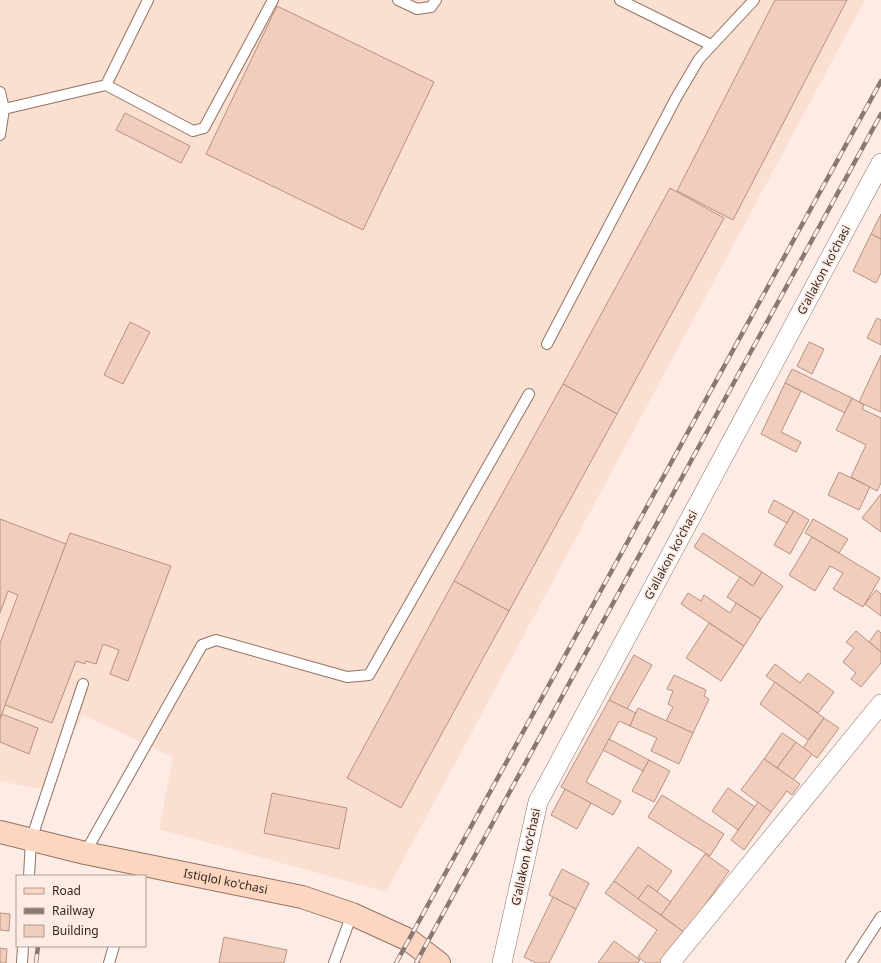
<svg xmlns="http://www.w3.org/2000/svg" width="881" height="963" font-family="'Noto Sans',sans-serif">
	<rect width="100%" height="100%" fill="#fcece5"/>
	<path fill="#fbdfd1" d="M0 0H865L386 892 159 829 173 757 83 715 41 789 0 781Z"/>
	<g fill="#f3cdbc" stroke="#b59281">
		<path d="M775 0H847L733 220 677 191Z"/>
		<path d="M277 6 434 82 363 230 206 154Z"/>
		<path d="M125 113 190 146 181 163 116 130Z"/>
		<path d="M670 188 724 218 617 414 563 384Z"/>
		<path d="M881 214V239L871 234Z"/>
		<path d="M871 234 881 239V273L876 283 853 271Z"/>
		<path d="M877 318 881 320V345L867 338Z"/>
		<path d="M130 322 150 332 123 384 104 375Z"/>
		<path d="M809 342 824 349 812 374 797 366Z"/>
		<path d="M881 355V412L859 402Z"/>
		<path d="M792 369 852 398 845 413 785 383Z"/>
		<path d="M785 383 801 391 781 432 801 442 796 452 761 434Z"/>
		<path d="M563 384 617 414 509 611 454 581Z"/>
		<path d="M852 398 864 405 862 409 881 418V483L877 491 851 477 866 445 836 430Z"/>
		<path d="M839 472 870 487 859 510 828 495Z"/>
		<path d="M881 494V532L862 518Z"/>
		<path d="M774 500 794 511 787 523 768 512Z"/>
		<path d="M794 511 809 520 790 554 774 545Z"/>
		<path d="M0 519 66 544 0 719V643L18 595 8 591 0 613Z"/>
		<path d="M813 519 848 539 839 553 805 533Z"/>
		<path d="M70 533 171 566 128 681 110 674 119 650 103 644 96 664 86 661 85 664 76 661 52 723 5 705Z"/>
		<path d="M703 533 762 572 753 586 694 547Z"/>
		<path d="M812 537 880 578 863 607 833 589 843 573 830 566 815 591 789 575Z"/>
		<path d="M762 572 783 586 761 619 727 597 740 577 753 586Z"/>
		<path d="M454 581 509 611 401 808 347 778Z"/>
		<path d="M876 590 881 594V616L865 604Z"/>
		<path d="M688 593 701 601 704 595 730 613 736 603 761 619 744 646 681 604Z"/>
		<path d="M709 623 744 646 721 681 686 658Z"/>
		<path d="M878 630 881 633V652L869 642Z"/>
		<path d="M856 631 881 652V663L861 687 851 679 856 673 843 662 854 648 846 642Z"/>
		<path d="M634 655 652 665 627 709 609 700Z"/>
		<path d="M775 664 800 683 808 673 834 692 818 713 766 676Z"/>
		<path d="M674 675 706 690 704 696 709 699 693 733 666 721 673 707 668 704 673 691 667 689Z"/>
		<path d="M775 682 824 718 808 740 760 704Z"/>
		<path d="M609 700 636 713 630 726 619 721 586 782 621 801 613 815 561 787Z"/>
		<path d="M638 708 693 733 679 764 651 751 657 738 630 726Z"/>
		<path d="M2 714 38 728 29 754 0 742V719Z"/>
		<path d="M824 718 839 728 817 758 803 748Z"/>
		<path d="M782 733 796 742 777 768 764 759Z"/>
		<path d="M609 739 649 760 643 771 603 750Z"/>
		<path d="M796 742 812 754 793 780 777 768Z"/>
		<path d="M764 759 800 784 792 795 787 791 771 812 741 790Z"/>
		<path d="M649 760 670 771 654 802 632 791Z"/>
		<path d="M728 788 755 807 738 830 712 811Z"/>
		<path d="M565 789 591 803 577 829 551 815Z"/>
		<path d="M272 793 347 808 339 849 264 833Z"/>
		<path d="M662 795 724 834 710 856 648 817Z"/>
		<path d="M758 802 771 812 744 850 731 840Z"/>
		<path d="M638 847 672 871 657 892 648 885 638 899 614 881Z"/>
		<path d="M705 854 729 871 685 933 661 915Z"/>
		<path d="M562 869 589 883 576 909 549 895Z"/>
		<path d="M614 881 685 933 663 963H646L638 957 657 930 605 893Z"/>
		<path d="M648 885 671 902 661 915 638 899Z"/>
		<path d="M553 897 576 909 549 963H536L524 957Z"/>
		<path d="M0 913 10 914 9 931 0 930Z"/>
		<path d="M224 937 287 950 284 963H219Z"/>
		<path d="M614 941 640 960 638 963H598Z"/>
		<path d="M0 948 7 949 6 963H0Z"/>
	</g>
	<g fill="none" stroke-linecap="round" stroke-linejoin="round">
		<defs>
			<g id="lane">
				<path d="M398 0 417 9 431 7 436 0"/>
				<path d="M620 0 711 45"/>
				<path d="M106 85 193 131 204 128 273 0"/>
				<path d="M0 92 4 109 0 135"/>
				<path d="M4 109 106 85 148 0"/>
				<path d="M547 344 676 98 699 59 754 0"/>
				<path d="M85 853 202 645 216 640 347 677 369 675 529 394"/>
				<path d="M29 876 31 840 83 684"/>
				<path d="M22 963 23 946"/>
				<path d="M109 963 114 946"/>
				<path d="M334 963 352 914"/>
				<path d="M851 963 881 917"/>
			</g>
			<g id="street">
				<path d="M502 963 538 802 881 163"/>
				<path d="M670 963 881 704"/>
			</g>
			<g id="secondary">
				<path id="s1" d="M0 832 85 853 302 897 352 914 409 940 439 963"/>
			</g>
		</defs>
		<use href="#lane" stroke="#947262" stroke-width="12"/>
		<use href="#street" stroke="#947262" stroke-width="20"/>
		<use href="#secondary" stroke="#947262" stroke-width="24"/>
		<use href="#lane" stroke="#fff" stroke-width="10"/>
		<use href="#street" stroke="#fff" stroke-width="19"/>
		<use href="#secondary" stroke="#fcd6c1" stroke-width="22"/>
		<defs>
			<g id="rail">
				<path d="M36 963 38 946"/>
				<path d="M396 963 881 81"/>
				<path d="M416 963 881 114"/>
			</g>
		</defs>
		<use href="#rail" stroke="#887972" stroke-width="4.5"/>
		<use href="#rail" stroke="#fcece5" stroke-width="3" stroke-dasharray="9" stroke-linecap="butt"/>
	</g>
	<g text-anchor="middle" stroke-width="3.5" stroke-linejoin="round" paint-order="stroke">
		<g font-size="12" fill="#352720" stroke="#fcece5">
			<text transform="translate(824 270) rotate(-62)" y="4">Gʻallakon koʻchasi</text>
			<text transform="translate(671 555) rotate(-62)" y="4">Gʻallakon koʻchasi</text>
			<text transform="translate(526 857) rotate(-78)" y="4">Gʻallakon koʻchasi</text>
			<text dy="4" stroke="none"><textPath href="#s1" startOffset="231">Istiqlol ko'chasi</textPath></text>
		</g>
	</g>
	<rect x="16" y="875" width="130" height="72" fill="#fcece5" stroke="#ac9d96"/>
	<rect x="24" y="888" width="20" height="6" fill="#fcd6c1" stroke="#ac9d96"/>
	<text x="52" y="895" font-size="12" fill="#352720">Road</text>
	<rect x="24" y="908" width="20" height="6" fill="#887972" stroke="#ac9d96"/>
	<text x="52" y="915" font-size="12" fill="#352720">Railway</text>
	<rect x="24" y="925" width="20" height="12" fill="#f3cdbc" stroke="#ac9d96"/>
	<text x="52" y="935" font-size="12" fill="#352720">Building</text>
</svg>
